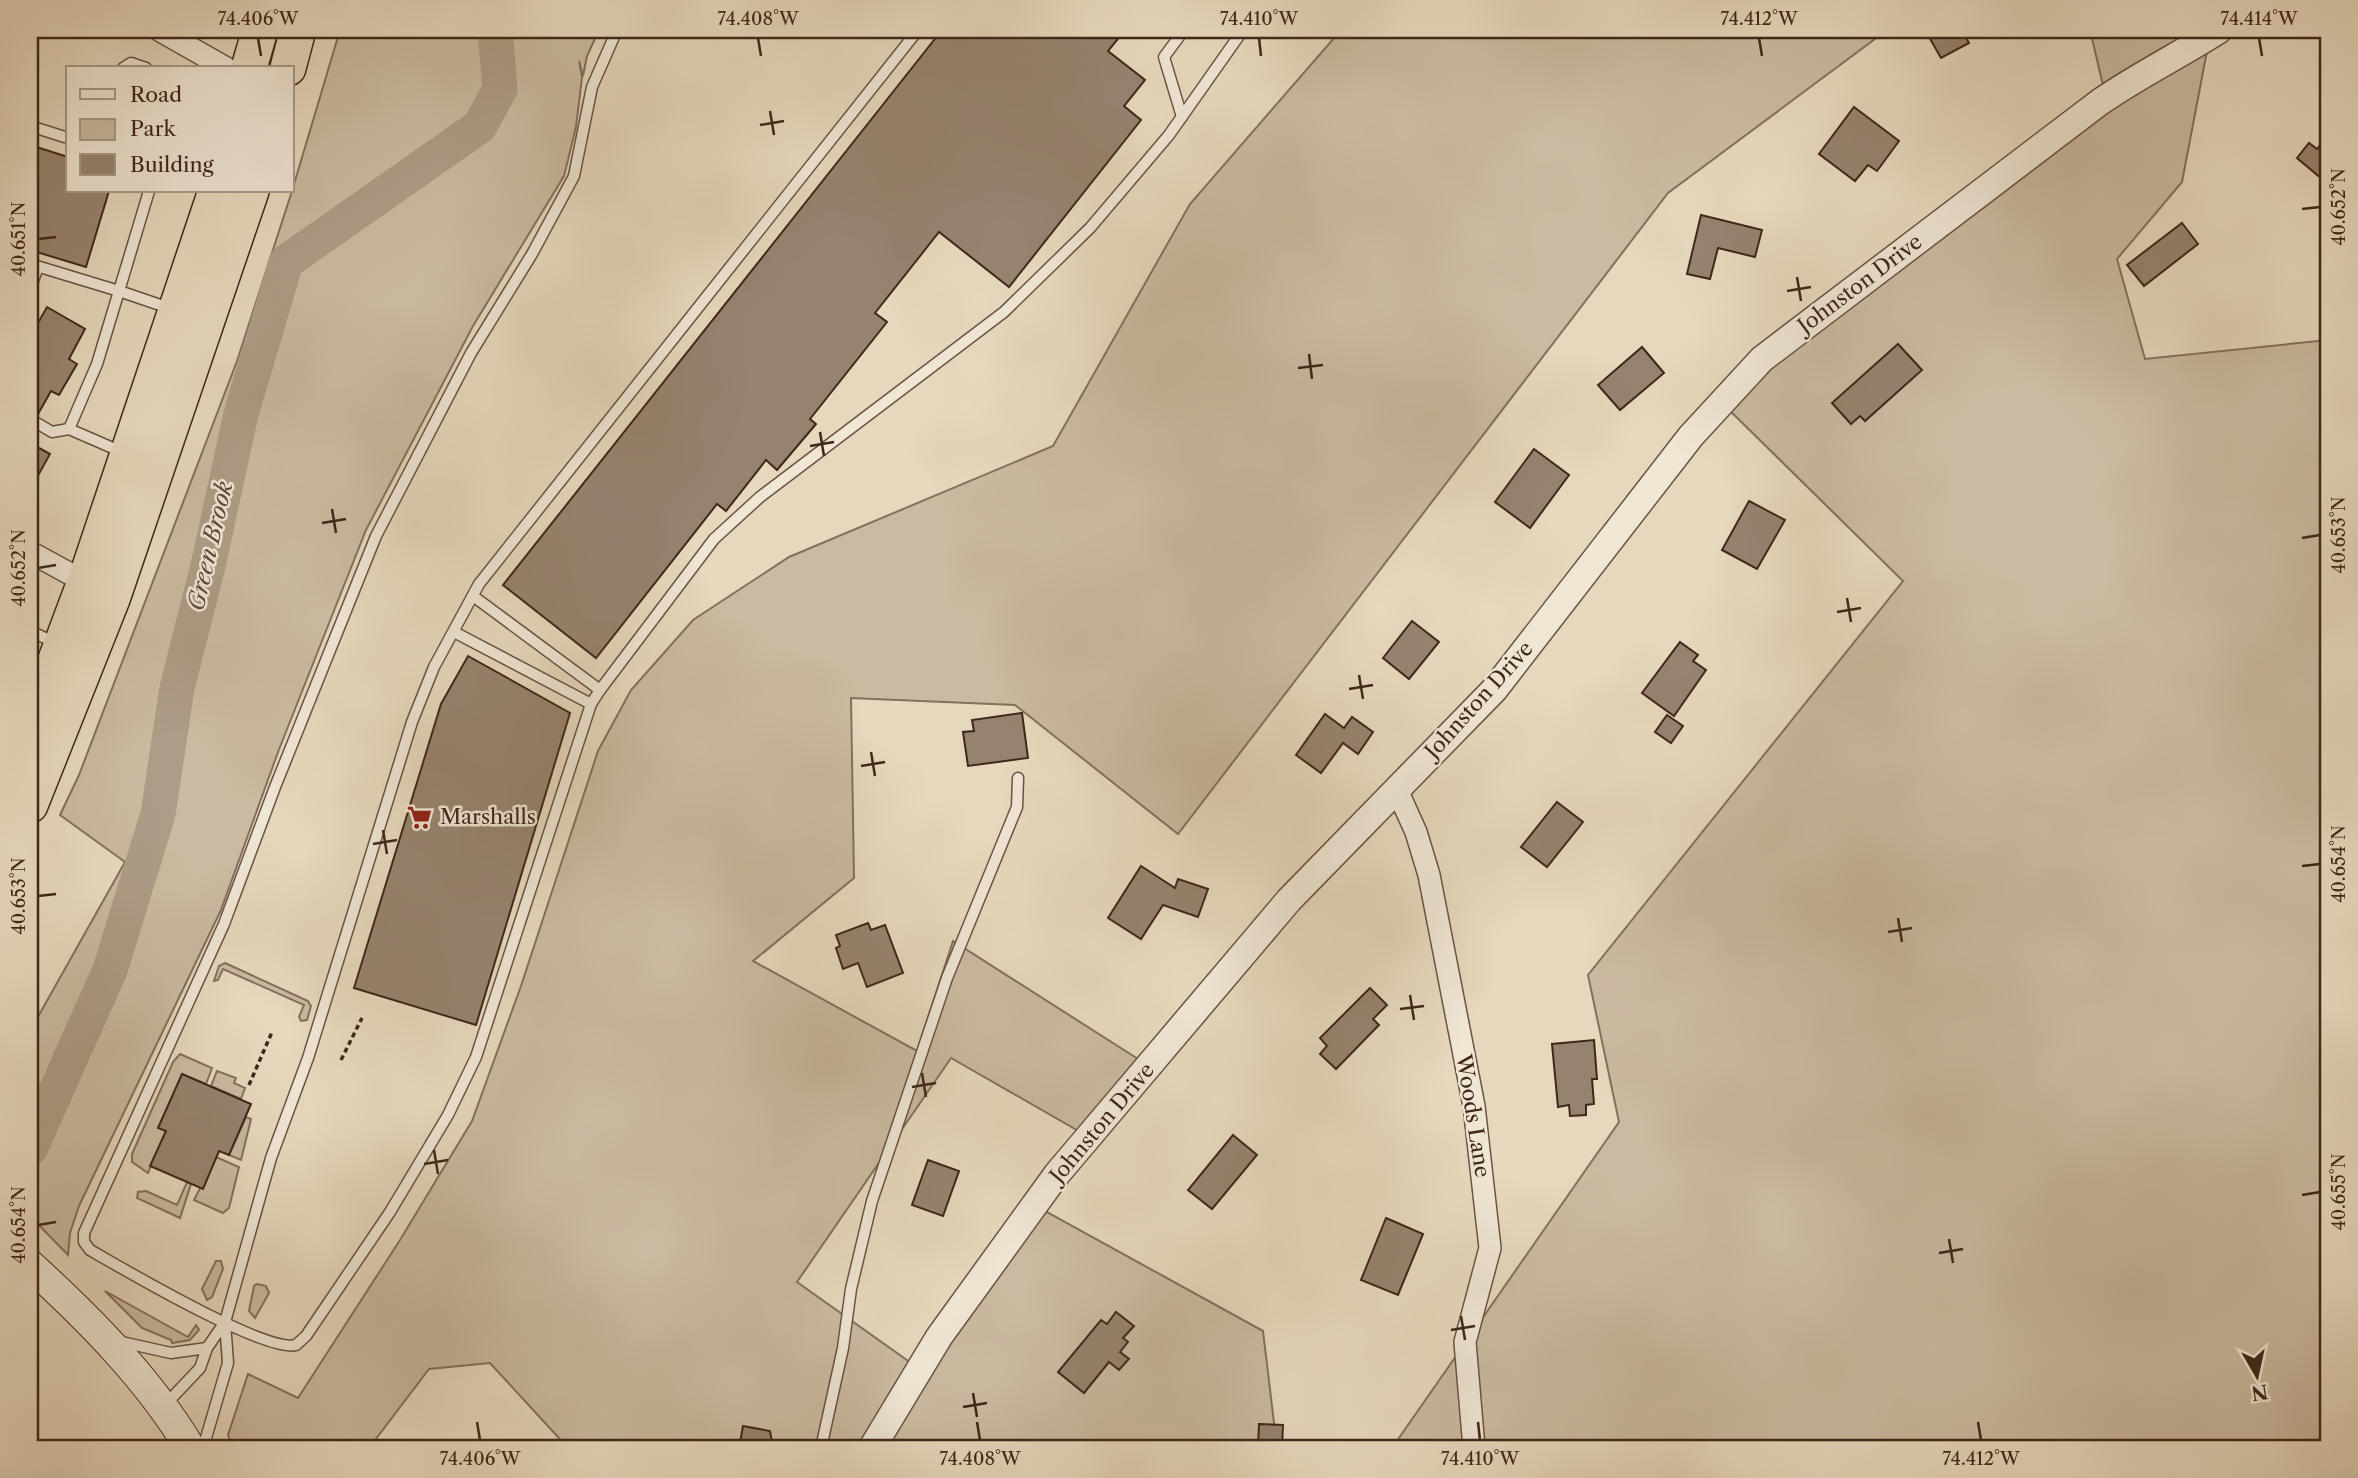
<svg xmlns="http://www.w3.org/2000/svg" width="2358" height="1478" font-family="'Libre Caslon Text',serif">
	<rect width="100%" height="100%" fill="#e6d8bd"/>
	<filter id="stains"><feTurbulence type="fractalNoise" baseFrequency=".00286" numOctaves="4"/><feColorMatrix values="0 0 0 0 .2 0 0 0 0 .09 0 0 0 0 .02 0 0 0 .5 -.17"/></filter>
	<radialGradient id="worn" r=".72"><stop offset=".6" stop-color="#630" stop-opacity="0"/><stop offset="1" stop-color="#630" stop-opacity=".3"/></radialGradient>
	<g fill="#cabaa1" stroke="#84705e" stroke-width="2">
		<path d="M340 30H599L587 56 583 76 579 61 582 77 576 127 564 176 473 326 366 530 278 752 221 910 79 1206 70 1233 68 1255 30 1216V1031L125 862 60 815 79 775 237 361 292 191Z"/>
		<path d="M1341 30H1887L1668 193 1178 834 1015 705 851 698 854 878 753 961 917 1051 953 941 1138 1059 1082 1133 951 1058 797 1282 914 1365 1027 1201 1263 1331 1277 1448H568L490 1363 429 1369 369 1448H233L228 1435 248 1374 298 1398 400 1240 472 1121 521 986 598 751 631 690 693 620 789 557 1053 446 1190 204Z"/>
		<path d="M2090 30H2211L2182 182 2117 259 2145 359 2328 340V1432L2307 1448H1392L1619 1122 1588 975 1903 581 1716 397 2103 85Z"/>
		<path d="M225 963 308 1001 311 1006 307 1020 301 1021 299 1017 304 1005 223 969 218 980 214 981 219 966Z"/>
		<path d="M180 1054 212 1068 206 1084 182 1074 159 1127 166 1131 148 1173 132 1162V1154L173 1062Z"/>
		<path d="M217 1071 236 1078 234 1083 245 1088 241 1099 211 1086Z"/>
		<path d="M246 1117 251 1119 241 1160 229 1155Z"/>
		<path d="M216 1157 239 1167 229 1208 223 1213 194 1200Z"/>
		<path d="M187 1182 191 1184 180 1218 137 1198 138 1192 146 1191 177 1205Z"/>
		<path d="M216 1261H221L223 1269 212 1297 207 1300 202 1289Z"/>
		<path d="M257 1284 266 1286 269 1293 255 1318 249 1311 254 1286Z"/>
		<path d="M105 1291 188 1337 196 1325 199 1330 190 1340 172 1343 171 1340 142 1328Z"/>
	</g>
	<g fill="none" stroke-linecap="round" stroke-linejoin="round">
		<path stroke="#ad9c86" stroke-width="35" d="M30 1149 110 970 158 814 177 688 208 566 241 414 286 262 480 126 500 89 495 30"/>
	</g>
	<g fill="#96836f" stroke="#3f271a" stroke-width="2">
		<path d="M942 30H1125L1108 51 1145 80 1124 106 1141 120 1009 287 939 232 875 313 887 322 810 419 816 424 777 470 766 460 726 511 717 504 596 658 503 585Z"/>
		<path d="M1925 30H1962L1969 43 1941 58Z"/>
		<path d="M1854 107 1899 141 1877 171 1868 165 1855 181 1819 154Z"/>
		<path d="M2328 135V184L2297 158 2309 143 2317 149Z"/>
		<path d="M30 145 68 157V191H109L86 267 30 250Z"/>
		<path d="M1701 215 1762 230 1755 257 1718 248 1710 279 1687 274Z"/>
		<path d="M2182 223 2198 244 2144 286 2127 265Z"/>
		<path d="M47 307 85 329 69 359 77 364 59 395 51 391 38 414 30 411V337Z"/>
		<path d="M1898 344 1922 370 1865 421 1860 416 1851 424 1832 403Z"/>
		<path d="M1642 347 1664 373 1620 410 1598 385Z"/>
		<path d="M30 443 50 454 30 490Z"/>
		<path d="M1534 449 1569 475 1530 528 1495 502Z"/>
		<path d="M1749 501 1785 520 1757 569 1722 550Z"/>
		<path d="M1412 621 1439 642 1409 679 1383 658Z"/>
		<path d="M1680 642 1698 655 1693 661 1706 670 1674 716 1642 693Z"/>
		<path d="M468 656 570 713 476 1025 354 988 441 704Z"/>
		<path d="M1022 713 1028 758 968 766 963 732 974 731 972 720Z"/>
		<path d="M1325 714 1344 728 1352 717 1373 732 1358 754 1343 743 1321 773 1296 755Z"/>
		<path d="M1667 715 1683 726 1671 743 1655 732Z"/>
		<path d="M1557 802 1583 822 1547 867 1521 847Z"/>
		<path d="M1141 866 1175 888 1178 879 1208 889 1198 917 1163 905 1141 939 1108 918Z"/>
		<path d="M868 923 871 930 885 925 903 973 867 987 858 963 843 969 836 948 840 946 836 935Z"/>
		<path d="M1370 988 1387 1005 1373 1019 1379 1025 1336 1069 1320 1054 1327 1046 1320 1038Z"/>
		<path d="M1594 1040 1597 1079H1592L1594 1104 1586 1105V1115L1570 1116 1569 1105 1558 1107 1552 1044Z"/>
		<path d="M182 1074 251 1104 229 1155 219 1151 203 1189 150 1166 166 1131 158 1128Z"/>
		<path d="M1233 1135 1257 1155 1212 1209 1188 1190Z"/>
		<path d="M928 1160 959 1171 943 1216 912 1205Z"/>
		<path d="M1386 1218 1423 1234 1398 1295 1361 1280Z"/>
		<path d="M1116 1312 1134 1326 1123 1338 1128 1342 1120 1352 1129 1359 1119 1370 1109 1362 1084 1393 1058 1372 1101 1320 1107 1324Z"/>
		<path d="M1259 1424 1283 1425 1282 1448H1258Z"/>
		<path d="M743 1426 770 1431 773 1448H739Z"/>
	</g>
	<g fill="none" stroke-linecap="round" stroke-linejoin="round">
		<defs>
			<g id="service">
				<path d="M617 30 592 87 574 176 532 254 471 353 376 536 275 787 224 924 84 1233V1242L90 1250C123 1269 266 1353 296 1345L306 1336 390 1212 448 1115 476 1057 591 704 600 690 714 539 760 497 1004 312 1090 228 1169 135 1243 30"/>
				<path d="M123 68 131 63 146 68"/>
				<path d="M1182 117 1164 57 1184 30"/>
				<path d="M30 126 68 138"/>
				<path d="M149 191 119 291 172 309"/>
				<path d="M30 264 119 291 97 364 69 429 122 452"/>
				<path d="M30 289 38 267"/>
				<path d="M30 419 52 432 69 429"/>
				<path d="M473 596 600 690"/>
				<path d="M30 631 56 643"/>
				<path d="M454 632 591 704"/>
				<path d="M117 1341 171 1353 207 1348"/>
				<path d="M165 1405 200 1368 207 1348 225 1322 271 1158 308 1058 412 722 434 667 479 584 918 30"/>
				<path d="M203 1448 228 1363 225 1322"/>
				<path d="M821 1448 843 1348 851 1289 872 1201 947 978 1017 807 1018 778"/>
			</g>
			<g id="minor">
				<path d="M159 30 226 68"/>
				<path d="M30 552 85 582"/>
				<path d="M1397 790 1416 832 1429 875 1474 1106 1490 1248 1465 1342 1474 1448"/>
			</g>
			<path id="tertiary" d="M872 1448 939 1337 1057 1174 1289 900 1494 690 1691 436 1762 359 2100 102C2139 75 2180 55 2219 30"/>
			<path id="secondary" d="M30 1265C89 1319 149 1379 190 1448"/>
			<g id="trunk">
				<path d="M249 68 260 30"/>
				<path d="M288 68 298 30"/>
				<path d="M30 729 85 582 216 191"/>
				<path d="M30 805 112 599 251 191"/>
			</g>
		</defs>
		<use href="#service" stroke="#695343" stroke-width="13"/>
		<use href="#minor" stroke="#695343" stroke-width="24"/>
		<use href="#tertiary" stroke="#695343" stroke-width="29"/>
		<use href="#secondary" stroke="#3f271a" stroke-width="32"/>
		<use href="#trunk" stroke="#3f271a" stroke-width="38"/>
		<g stroke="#3f271a" stroke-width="3.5" stroke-dasharray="5 3.5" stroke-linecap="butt">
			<path d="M341 1060 362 1018"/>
			<path d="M249 1085 272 1032"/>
		</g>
		<use href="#service" stroke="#efe6d4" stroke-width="10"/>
		<use href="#minor" stroke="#efe6d4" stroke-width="21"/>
		<use href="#tertiary" stroke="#efe6d4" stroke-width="26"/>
		<use href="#secondary" stroke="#efe6d4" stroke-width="30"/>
		<use href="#trunk" stroke="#e6d8bd" stroke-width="35"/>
	</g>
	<path fill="none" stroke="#3f271a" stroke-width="2.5" d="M258 38 261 56M758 38 761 56M1259 38 1261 56M1759 38 1762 56M2259 38 2262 56M770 111 774 135M760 125 784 121M2302 209 2320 207M38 239 56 237M1797 277 1801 301M1787 291 1811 287M1309 354 1312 379M1298 368 1323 365M820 432 824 456M810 446 834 442M332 509 336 533M322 523 346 519M2302 538 2320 535M38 568 56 565M1847 598 1851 622M1837 612 1861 608M1359 675 1363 699M1349 689 1373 685M871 752 875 776M861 766 885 762M383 830 387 854M373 844 397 840M2302 866 2320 864M38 896 56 894M1898 918 1902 942M1888 932 1912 928M1410 995 1414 1020M1400 1009 1424 1006M922 1073 926 1097M912 1087 936 1083M434 1150 438 1174M424 1164 448 1160M2302 1195 2320 1192M38 1225 56 1222M1949 1239 1953 1263M1939 1253 1963 1249M1461 1316 1465 1340M1451 1330 1475 1326M973 1393 977 1417M963 1407 987 1403M477 1422 480 1440M977 1422 980 1440M1478 1422 1480 1440M1978 1422 1981 1440"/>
	<defs>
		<symbol id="supermarket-bare" viewBox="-9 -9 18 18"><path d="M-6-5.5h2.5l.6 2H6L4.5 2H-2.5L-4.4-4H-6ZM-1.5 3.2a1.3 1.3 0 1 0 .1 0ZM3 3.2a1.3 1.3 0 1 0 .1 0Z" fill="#8f2418" stroke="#efe6d4" stroke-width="2.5" paint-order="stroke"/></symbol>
	</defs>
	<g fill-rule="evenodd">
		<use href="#supermarket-bare" x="402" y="800" width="35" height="35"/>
	</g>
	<g text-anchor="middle" stroke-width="5" stroke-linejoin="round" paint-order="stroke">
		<g font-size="21" fill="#3f271a" stroke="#efe6d4">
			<text transform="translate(1860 284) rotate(-37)" y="7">Johnston Drive</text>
			<text transform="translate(1479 700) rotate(-48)" y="7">Johnston Drive</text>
			<text transform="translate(1473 1116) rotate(81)" y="7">Woods Lane</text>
			<text transform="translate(1102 1123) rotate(-50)" y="7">Johnston Drive</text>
		</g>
		<g font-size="21" fill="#3f271a" stroke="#efe6d4" text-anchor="start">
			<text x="440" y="824">Marshalls</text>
		</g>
		<g font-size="23" font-style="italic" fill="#604a3a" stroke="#efe6d4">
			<text transform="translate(210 546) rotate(-77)" y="8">Green Brook</text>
		</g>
	</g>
	<rect width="2358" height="1478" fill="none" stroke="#e6d8bd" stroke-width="77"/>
	<rect x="66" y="66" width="228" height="126" fill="#efe6d4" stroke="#a99a8a" stroke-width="2"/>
	<rect x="80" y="89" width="35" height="10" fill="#efe6d4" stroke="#a99a8a" stroke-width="2"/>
	<text x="130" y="102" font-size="21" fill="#3f271a">Road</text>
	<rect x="80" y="119" width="35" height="21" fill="#cabaa1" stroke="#a99a8a" stroke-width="2"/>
	<text x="130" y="136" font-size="21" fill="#3f271a">Park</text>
	<rect x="80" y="154" width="35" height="21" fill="#96836f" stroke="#a99a8a" stroke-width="2"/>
	<text x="130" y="172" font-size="21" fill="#3f271a">Building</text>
	<g transform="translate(2257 1376) rotate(171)" stroke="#efe6d4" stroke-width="5" paint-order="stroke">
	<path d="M0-5L12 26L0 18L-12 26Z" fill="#3f271a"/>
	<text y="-10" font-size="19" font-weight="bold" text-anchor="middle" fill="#3f271a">N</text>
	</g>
	<rect x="38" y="38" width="2282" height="1402" fill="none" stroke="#3f271a" stroke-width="2.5"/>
	<g font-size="18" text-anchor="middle" fill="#3f271a">
		<text x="258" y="25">74.406°W</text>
		<text x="758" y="25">74.408°W</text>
		<text x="1259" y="25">74.410°W</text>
		<text x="1759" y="25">74.412°W</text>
		<text x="2259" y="25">74.414°W</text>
		<text transform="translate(2339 207) rotate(-90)" y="6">40.652°N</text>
		<text transform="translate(19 239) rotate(-90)" y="6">40.651°N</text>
		<text transform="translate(2339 535) rotate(-90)" y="6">40.653°N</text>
		<text transform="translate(19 568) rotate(-90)" y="6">40.652°N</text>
		<text transform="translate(2339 864) rotate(-90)" y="6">40.654°N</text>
		<text transform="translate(19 896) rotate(-90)" y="6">40.653°N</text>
		<text transform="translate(2339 1192) rotate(-90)" y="6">40.655°N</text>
		<text transform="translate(19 1225) rotate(-90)" y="6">40.654°N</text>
		<text x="480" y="1465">74.406°W</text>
		<text x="980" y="1465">74.408°W</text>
		<text x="1480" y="1465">74.410°W</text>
		<text x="1981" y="1465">74.412°W</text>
	</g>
	<rect width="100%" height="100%" filter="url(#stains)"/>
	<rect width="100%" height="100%" fill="url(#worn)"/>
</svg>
